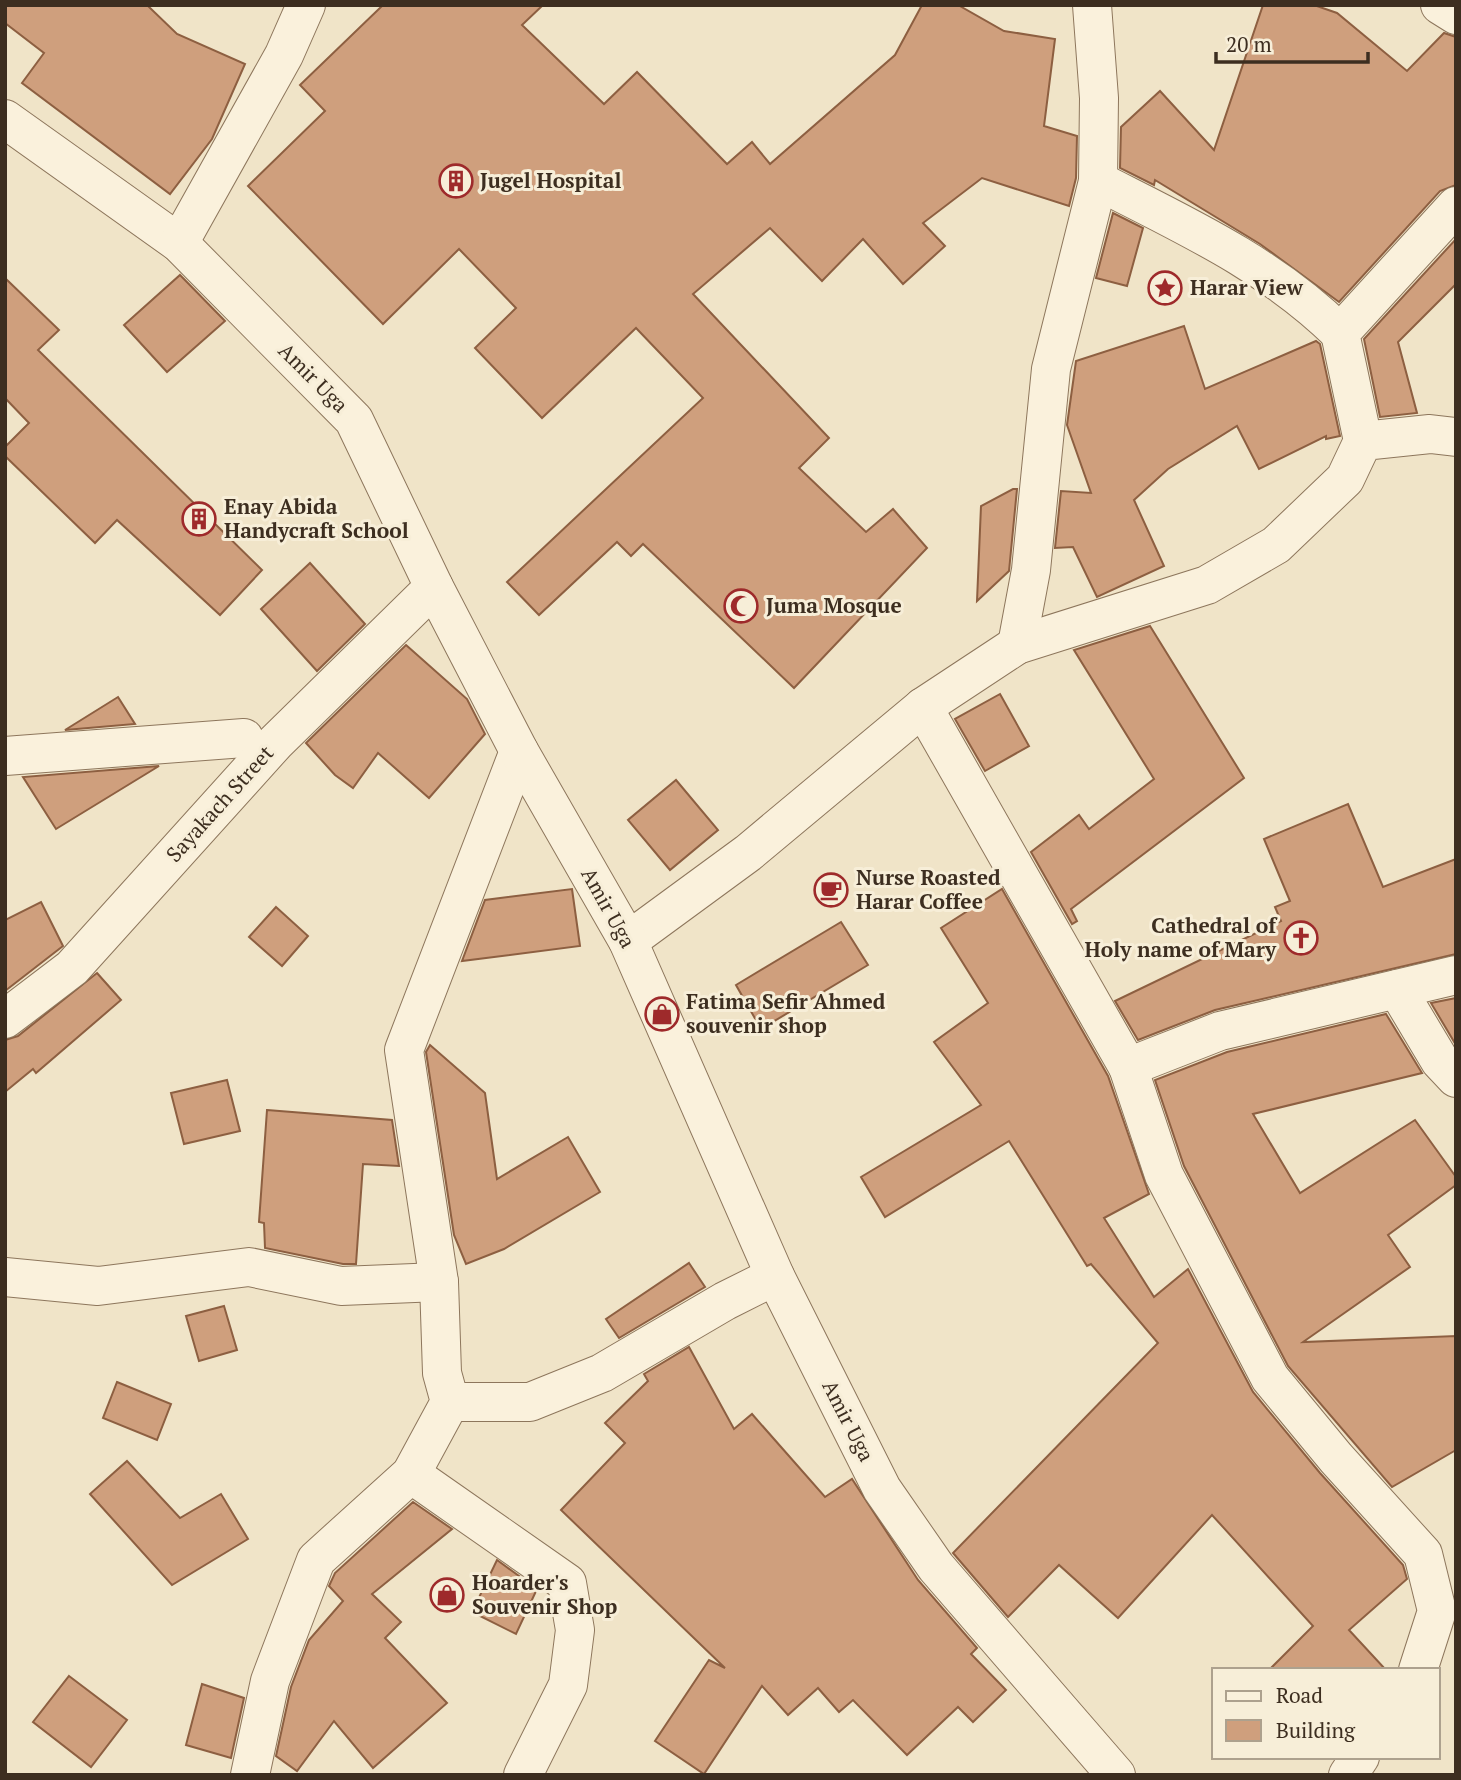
<svg xmlns="http://www.w3.org/2000/svg" width="1461" height="1780" font-family="'PT Serif',serif">
	<rect width="100%" height="100%" fill="#f0e4c8"/>
	<g fill="#cf9f7d" stroke="#8d5f41" stroke-width="2">
		<path d="M5 5H147L177 34 245 64 212 139 170 194 22 83 44 53 5 23Z"/>
		<path d="M383 5H543L522 25 604 104 637 72 727 164 752 142 770 164 895 55 922 5H958L1004 31 1055 39 1044 126 1077 136 1076 178 1069 206 982 178 923 223 945 246 903 284 863 239 822 281 770 228 693 294 829 438 799 468 866 532 893 509 927 548 794 688 643 544 631 556 617 542 539 615 507 582 703 398 636 328 542 418 475 348 516 308 459 249 383 324 248 186 325 111 300 85Z"/>
		<path d="M1263 5H1314L1337 13 1407 71 1444 33 1456 37V185L1440 191 1339 302 1260 244 1155 180 1154 185 1120 168 1121 127 1160 91 1214 150Z"/>
		<path d="M1113 213 1143 228 1127 286 1096 278Z"/>
		<path d="M1456 239V284L1398 342 1417 413 1380 417 1364 339Z"/>
		<path d="M180 275 225 321 167 372 124 325Z"/>
		<path d="M5 278 59 330 38 350 262 570 220 615 117 520 95 543 5 456V447L29 423 5 398Z"/>
		<path d="M1184 326 1205 389 1316 341 1320 344 1340 436 1326 439V436L1259 469 1237 426 1168 469 1134 500 1164 566 1097 597 1073 547 1055 548 1061 491 1091 493 1067 425 1076 361Z"/>
		<path d="M1013 489H1017L1009 571 977 601 981 506Z"/>
		<path d="M310 563 365 624 317 671 261 609Z"/>
		<path d="M1150 626 1244 778 1071 909 1077 921 1072 924 1031 852 1079 815 1089 829 1154 779 1074 650Z"/>
		<path d="M406 645 467 699 485 734 429 798 378 753 353 788 335 775 306 743Z"/>
		<path d="M1000 694 1029 746 985 771 955 719Z"/>
		<path d="M118 697 135 724 65 730Z"/>
		<path d="M159 766 56 829 23 777Z"/>
		<path d="M676 780 718 830 670 870 628 820Z"/>
		<path d="M1348 804 1383 887 1456 859V954L1215 1010 1138 1040 1115 1001 1281 921 1275 907 1290 901 1264 839Z"/>
		<path d="M572 889 580 946 462 961 485 900Z"/>
		<path d="M1002 889 1108 1076 1149 1194 1104 1218 1154 1297 1188 1269 1253 1392 1320 1473 1403 1565 1407 1579 1349 1630 1386 1670H1269L1313 1626 1212 1515 1118 1618 1059 1565 1008 1617 953 1553 1158 1343 1091 1264 1087 1266 1009 1141 885 1217 861 1177 981 1105 934 1042 988 1003 941 928Z"/>
		<path d="M41 902 63 946 5 991V920Z"/>
		<path d="M276 907 308 936 282 966 249 937Z"/>
		<path d="M841 922 868 965 761 1029 736 985Z"/>
		<path d="M97 973 121 1000 36 1073 33 1069 5 1092V1040L18 1036Z"/>
		<path d="M1456 998V1045L1431 1003Z"/>
		<path d="M1386 1014 1422 1073 1253 1114 1300 1193 1415 1120 1456 1177V1185L1388 1235 1410 1267 1303 1342 1456 1336V1450L1392 1487 1288 1366 1184 1166 1155 1080 1227 1052Z"/>
		<path d="M430 1045 485 1093 497 1179 568 1137 600 1192 504 1249 466 1264 454 1235 426 1052Z"/>
		<path d="M227 1080 240 1131 184 1144 171 1093Z"/>
		<path d="M267 1110 392 1120 399 1166 363 1164 356 1264H343L265 1248 264 1223 259 1222Z"/>
		<path d="M689 1263 705 1287 619 1338 606 1319Z"/>
		<path d="M224 1306 237 1350 199 1361 186 1316Z"/>
		<path d="M689 1347 734 1429 752 1414 825 1497 852 1479 918 1580 977 1648 971 1654 1006 1690 973 1722 958 1707 907 1755 853 1700 839 1712 818 1688 788 1715 762 1686 704 1774 655 1741 709 1660 725 1668 561 1510 625 1443 605 1423 648 1381 644 1374Z"/>
		<path d="M117 1382 171 1404 157 1440 103 1418Z"/>
		<path d="M127 1461 180 1518 221 1494 248 1539 172 1585 90 1494Z"/>
		<path d="M413 1502 452 1529 372 1594 401 1622 385 1638 447 1703 373 1768 334 1721 297 1771 276 1756 291 1687 309 1640 343 1601 329 1586 335 1573Z"/>
		<path d="M497 1560 537 1589 516 1634 472 1612Z"/>
		<path d="M69 1676 127 1720 91 1767 33 1722Z"/>
		<path d="M202 1684 244 1698 231 1758 186 1745Z"/>
	</g>
	<g fill="none" stroke-linecap="round" stroke-linejoin="round">
		<defs>
			<g id="minor">
				<path d="M1440 5 1456 15"/>
				<path d="M1098 181C1184 225 1270 264 1340 333"/>
				<path d="M1363 441 1340 333 1456 206"/>
				<path d="M1017 645 1031 570 1051 369 1098 181 1099 98 1092 5"/>
				<path d="M923 707 1128 1067"/>
				<path d="M5 756 244 738"/>
				<path d="M628 941 748 853 923 707 1017 645 1207 585 1276 545 1345 479 1363 441 1430 434 1456 437"/>
				<path d="M1397 989 1440 1061 1456 1078"/>
				<path d="M5 1019 72 968 275 743 434 587"/>
				<path d="M5 1277 98 1286 249 1267 341 1286 439 1282"/>
				<path d="M450 1402H530L602 1373 725 1301 775 1276"/>
				<path d="M411 1474 567 1583 575 1630 568 1685 523 1775"/>
				<path d="M1418 1670 1437 1611 1423 1554 1336 1458 1270 1378 1164 1175 1128 1067 1220 1031 1456 975"/>
				<path d="M250 1775 270 1681 316 1560 411 1474 450 1402 442 1373 439 1282 404 1050 519 751"/>
				<path d="M1348 1775 1360 1757"/>
			</g>
			<g id="tertiary">
				<path d="M5 119 179 243 354 420 434 587 519 751 628 941 775 1276 882 1489 936 1567 1116 1775"/>
				<path d="M179 243 284 55 306 5"/>
			</g>
		</defs>
		<use href="#minor" stroke="#8d765c" stroke-width="40"/>
		<use href="#tertiary" stroke="#8d765c" stroke-width="40"/>
		<use href="#minor" stroke="#faf1dc" stroke-width="38"/>
		<use href="#tertiary" stroke="#faf1dc" stroke-width="38"/>
	</g>
	<defs>
		<symbol id="building-ring" viewBox="-11 -11 22 22"><circle r="9.5" fill="#f7eed8" stroke="#9e2a2b" stroke-width="1.5"/><path d="M-4-6H4V6H1V3H-1V6H-4ZM-2.5-4.3h1.7v1.8h-1.7ZM.8-4.3h1.7v1.8H.8ZM-2.5-1h1.7V.8h-1.7ZM.8-1h1.7V.8H.8Z" fill="#9e2a2b"/></symbol>
		<symbol id="sight-ring" viewBox="-11 -11 22 22"><circle r="9.5" fill="#f7eed8" stroke="#9e2a2b" stroke-width="1.5"/><path d="M0-6L1.8-2.2L6-1.7L2.9 1.2L3.7 5.4L0 3.3L-3.7 5.4L-2.9 1.2L-6-1.7L-1.8-2.2Z" fill="#9e2a2b"/></symbol>
		<symbol id="mosque-ring" viewBox="-11 -11 22 22"><circle r="9.5" fill="#f7eed8" stroke="#9e2a2b" stroke-width="1.5"/><path d="M3.5-4.9A6 6 0 1 0 3.5 4.9A5 5 0 1 1 3.5-4.9Z" fill="#9e2a2b"/></symbol>
		<symbol id="cafe-ring" viewBox="-11 -11 22 22"><circle r="9.5" fill="#f7eed8" stroke="#9e2a2b" stroke-width="1.5"/><path d="M-5.5-4.5H6V0H3Q3 3.5 0 3.5H-2.5Q-5.5 3.5-5.5 0ZM3-3.2v2h1.7v-2ZM-6 4.5H4V6H-6Z" fill="#9e2a2b"/></symbol>
		<symbol id="church-ring" viewBox="-11 -11 22 22"><circle r="9.5" fill="#f7eed8" stroke="#9e2a2b" stroke-width="1.5"/><path d="M-1.2-6h2.4v3.5h3.3v2.4h-3.3V6h-2.4V-.1h-3.3v-2.4h3.3Z" fill="#9e2a2b"/></symbol>
		<symbol id="shop-ring" viewBox="-11 -11 22 22"><circle r="9.5" fill="#f7eed8" stroke="#9e2a2b" stroke-width="1.5"/><path d="M-5-2.5h2.3a2.7 3.5 0 0 1 5.4 0H5L5.5 6h-11ZM-1.5-2.5h3a1.5 2.3 0 0 0-3 0Z" fill="#9e2a2b"/></symbol>
	</defs>
	<g fill-rule="evenodd">
		<use href="#building-ring" x="437" y="162" width="38" height="38"/>
		<use href="#sight-ring" x="1146" y="269" width="38" height="38"/>
		<use href="#building-ring" x="180" y="500" width="38" height="38"/>
		<use href="#mosque-ring" x="722" y="587" width="38" height="38"/>
		<use href="#cafe-ring" x="812" y="871" width="38" height="38"/>
		<use href="#church-ring" x="1282" y="919" width="38" height="38"/>
		<use href="#shop-ring" x="643" y="995" width="38" height="38"/>
		<use href="#shop-ring" x="428" y="1576" width="38" height="38"/>
	</g>
	<g text-anchor="middle" stroke-width="6" stroke-linejoin="round" paint-order="stroke">
		<g font-size="21" font-weight="bold" fill="#3d2e20" stroke="#f7eed8" text-anchor="start">
			<text x="480" y="188">Jugel Hospital</text>
			<text x="1190" y="295">Harar View</text>
			<text x="224" y="514">Enay Abida<tspan x="224" dy="24">Handycraft School</tspan></text>
			<text x="766" y="613">Juma Mosque</text>
			<text x="856" y="885">Nurse Roasted<tspan x="856" dy="24">Harar Coffee</tspan></text>
			<text x="1276" y="933" text-anchor="end">Cathedral of<tspan x="1276" dy="24">Holy name of Mary</tspan></text>
			<text x="686" y="1009">Fatima Sefir Ahmed<tspan x="686" dy="24">souvenir shop</tspan></text>
			<text x="472" y="1590">Hoarder's<tspan x="472" dy="24">Souvenir Shop</tspan></text>
		</g>
		<g font-size="21" fill="#3d2e20" stroke="#f7eed8">
			<text transform="translate(313 378) rotate(45)" y="7">Amir Uga</text>
			<text transform="translate(220 804) rotate(-48)" y="7">Sayakach Street</text>
			<text transform="translate(608 908) rotate(61)" y="7">Amir Uga</text>
			<text transform="translate(848 1421) rotate(63)" y="7">Amir Uga</text>
		</g>
	</g>
	<rect width="1461" height="1780" fill="none" stroke="#3d2e20" stroke-width="14"/>
	<rect x="1212" y="1668" width="228" height="91" fill="#f7eed8" stroke="#ada18e" stroke-width="2"/>
	<rect x="1226" y="1691" width="35" height="10" fill="#faf1dc" stroke="#ada18e" stroke-width="2"/>
	<text x="1276" y="1703" font-size="21" fill="#3d2e20">Road</text>
	<rect x="1226" y="1720" width="35" height="21" fill="#cf9f7d" stroke="#ada18e" stroke-width="2"/>
	<text x="1276" y="1738" font-size="21" fill="#3d2e20">Building</text>
	<path d="M1216 52v10h152v-10" fill="none" stroke="#3d2e20" stroke-width="3.5"/>
	<text x="1226" y="52" font-size="21" fill="#3d2e20" stroke="#f7eed8" stroke-width="5" paint-order="stroke">20 m</text>
</svg>
